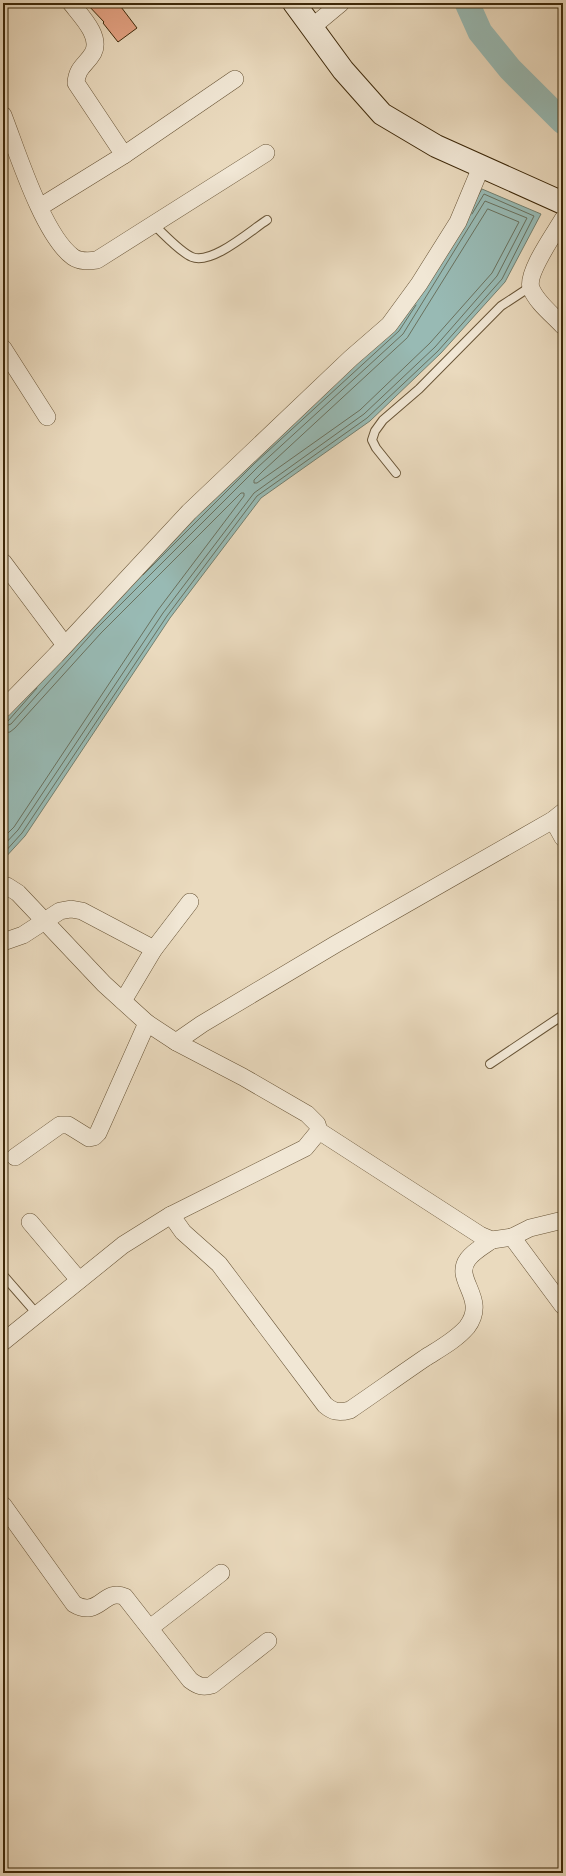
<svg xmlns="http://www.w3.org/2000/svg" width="566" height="1876" font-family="'IM FELL Great Primer',serif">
	<rect width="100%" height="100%" fill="#eadabe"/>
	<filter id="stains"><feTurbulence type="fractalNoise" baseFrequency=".005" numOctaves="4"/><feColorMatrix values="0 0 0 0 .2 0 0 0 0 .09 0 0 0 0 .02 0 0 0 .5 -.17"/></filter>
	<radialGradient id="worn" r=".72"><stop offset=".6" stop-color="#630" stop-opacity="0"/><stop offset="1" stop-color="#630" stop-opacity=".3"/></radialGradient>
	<path fill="#98bab4" stroke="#748070" d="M482 189 541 214 505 282 441 353 370 421 261 498 170 618 25 836 3 860V720L90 623 252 460 396 328Z"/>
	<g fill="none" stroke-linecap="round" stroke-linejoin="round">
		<g stroke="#6a715e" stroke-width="1">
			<path d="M488 209 519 222 492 273 430 343 360 410 257 483H254V480L263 471 407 338Z"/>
			<path d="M143 575 255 463 399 331 416 305"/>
			<path d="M3 722 8 721 37 688"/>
			<path d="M3 727 11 724 96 629 258 467 403 334 485 201 527 218 497 276 435 347 364 414 254 493 163 613 18 830 3 846"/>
			<path d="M3 733 10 732 15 728 101 633 241 493H244V496L158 610 14 827 3 838"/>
			<path d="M3 854 22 833 167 616 257 496 367 418 438 351 502 279 534 216 484 194 472 214"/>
		</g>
		<path stroke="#98bab4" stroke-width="25" d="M467 3 480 32 510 69 563 122"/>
	</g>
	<path fill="#e5a283" stroke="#3d2809" d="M86 3H118L137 28 118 42 103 23 104 22Z"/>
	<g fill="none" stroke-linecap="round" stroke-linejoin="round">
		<defs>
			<g id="lane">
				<path d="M154 225C164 234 180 252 192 257 212 265 250 231 267 220"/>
				<path d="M396 473 376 448 372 440 375 431 383 420 419 389 501 306 530 287"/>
				<path d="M490 1064 563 1015"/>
				<path d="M3 1275 37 1314"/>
			</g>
			<g id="street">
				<path d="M71 3C80 15 102 36 93 53 86 65 77 67 76 83L124 155"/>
				<path d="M311 28 341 3"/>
				<path d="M3 115C17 151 43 235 73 257 80 262 89 261 97 260L266 153"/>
				<path d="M40 207 124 155 235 79"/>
				<path d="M563 219C555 233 526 273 531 288 536 302 553 315 563 326"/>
				<path d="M3 348 47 417"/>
				<path d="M3 562 65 645"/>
				<path d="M3 709 56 655 189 512 351 358 389 325 419 284 458 222 481 167"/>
				<path d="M553 820 563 838"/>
				<path d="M3 885 7 886 18 893 104 984 147 1023 176 1042"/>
				<path d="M3 942 23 935 60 911 71 909 82 911 154 949"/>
				<path d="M123 1001 154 949 190 902"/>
				<path d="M319 1131 480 1235 492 1240 512 1237 530 1228 563 1220"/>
				<path d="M15 1157 60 1125H68L89 1138 94 1137 98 1133 147 1023"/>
				<path d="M171 1215 183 1232 219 1264 325 1405C333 1412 339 1413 350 1410 375 1393 400 1375 425 1358 439 1349 456 1340 467 1327 489 1298 452 1280 468 1259 474 1251 485 1245 492 1240"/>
				<path d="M30 1222 79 1280"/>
				<path d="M512 1237 563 1306"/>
				<path d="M3 1342 123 1245 171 1215 305 1148 319 1131 317 1124 307 1114 243 1077 176 1042 202 1024 336 944 553 820 563 812"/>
				<path d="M3 1505 74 1604C99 1619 104 1587 125 1597L190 1680C198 1686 203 1688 212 1685L268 1641"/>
				<path d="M150 1628 221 1573"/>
			</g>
			<path id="secondary" d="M294 3 343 70 382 114 436 146 563 203"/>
		</defs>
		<use href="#lane" stroke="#685436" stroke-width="10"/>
		<use href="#street" stroke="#685436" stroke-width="18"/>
		<use href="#secondary" stroke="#3d2809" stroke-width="24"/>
		<use href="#lane" stroke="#f1e7d5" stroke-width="8"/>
		<use href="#street" stroke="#f1e7d5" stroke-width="17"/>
		<use href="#secondary" stroke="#f1e7d5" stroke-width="22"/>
	</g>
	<rect width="566" height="1876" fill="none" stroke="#eadabe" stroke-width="16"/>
	<rect x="4" y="4" width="558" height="1868" fill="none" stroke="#3d2809" stroke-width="2"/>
	<rect x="8" y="8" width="550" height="1860" fill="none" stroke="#3d2809"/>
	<rect width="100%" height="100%" filter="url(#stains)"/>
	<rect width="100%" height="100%" fill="url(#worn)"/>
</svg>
